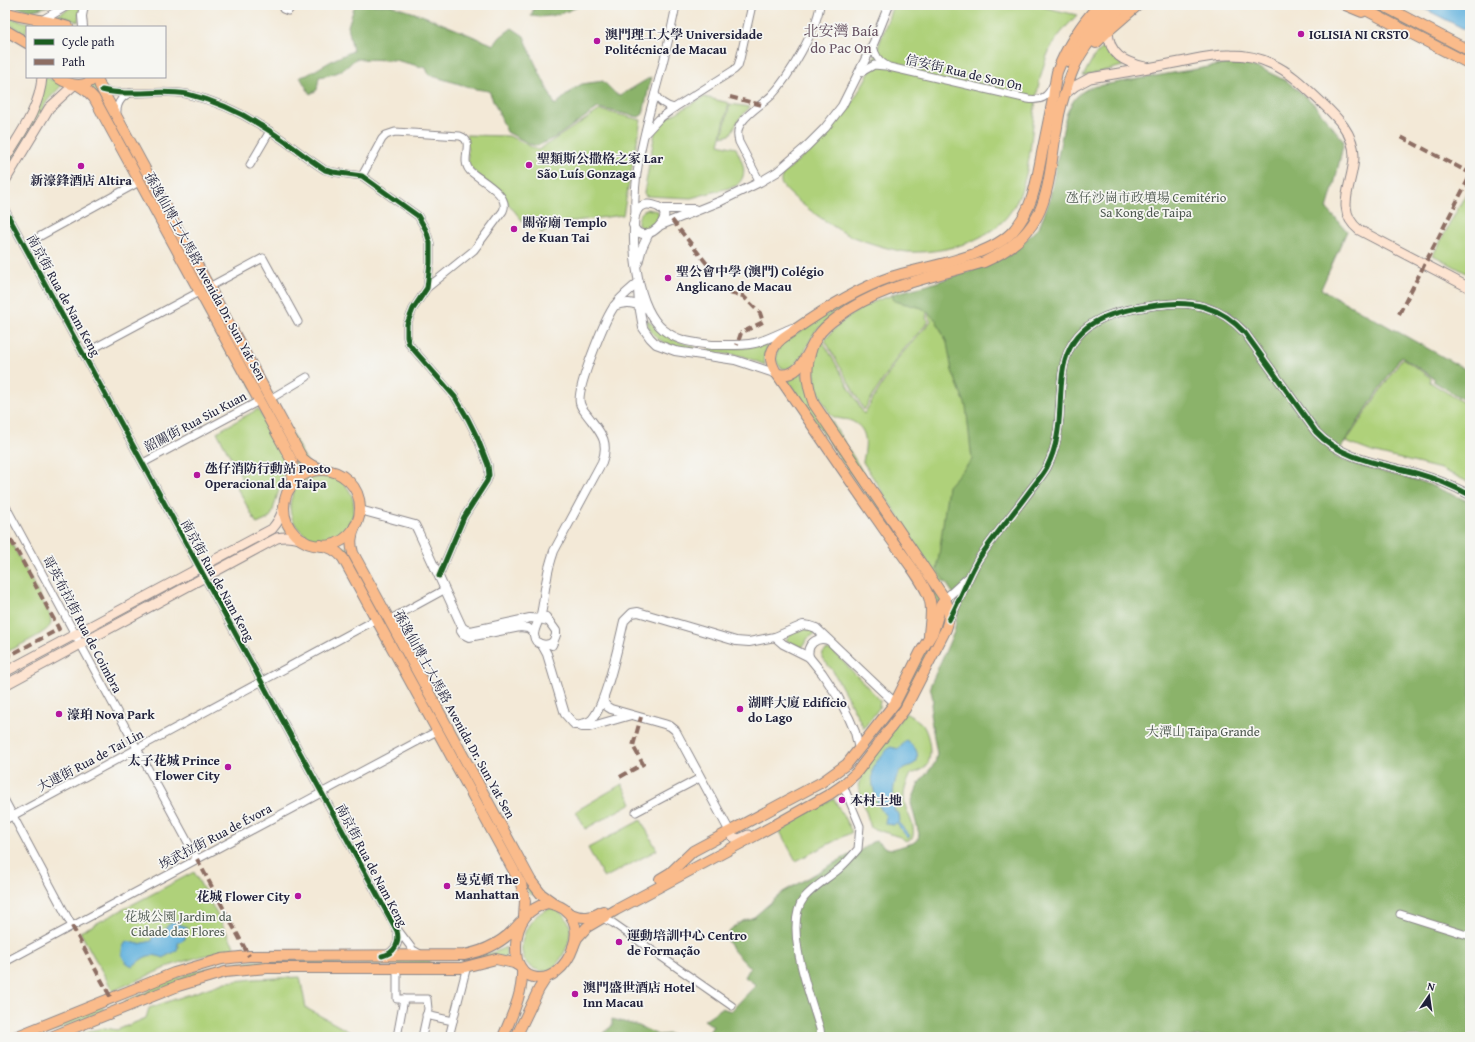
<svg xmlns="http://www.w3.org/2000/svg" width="1475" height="1042" font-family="'Gentium Book Plus','Noto Serif SC',serif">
	<rect width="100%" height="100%" fill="#f6f6f2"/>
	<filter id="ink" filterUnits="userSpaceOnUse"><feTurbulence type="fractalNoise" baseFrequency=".025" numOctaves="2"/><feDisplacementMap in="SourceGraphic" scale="8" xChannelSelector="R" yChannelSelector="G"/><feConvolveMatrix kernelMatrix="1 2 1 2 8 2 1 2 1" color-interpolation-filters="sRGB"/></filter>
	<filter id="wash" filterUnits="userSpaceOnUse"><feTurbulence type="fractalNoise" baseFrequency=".012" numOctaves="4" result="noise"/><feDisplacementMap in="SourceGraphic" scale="16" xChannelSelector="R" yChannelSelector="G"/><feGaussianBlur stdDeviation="0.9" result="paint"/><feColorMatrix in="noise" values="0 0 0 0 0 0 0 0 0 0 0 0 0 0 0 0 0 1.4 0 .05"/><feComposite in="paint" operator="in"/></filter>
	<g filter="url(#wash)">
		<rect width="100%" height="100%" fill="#f3e9d7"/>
		<g fill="#afd17a" stroke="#687a5a">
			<path d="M75 5H80L78 22 58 15Z"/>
			<path d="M893 5H1034L1077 15C1066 27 1053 40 1047 56 1040 75 1036 95 1034 115 1029 156 1029 208 989 232 966 247 935 253 908 252 894 251 866 242 853 237 837 231 792 199 782 185 780 181 781 178 783 174L825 137 848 110 869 73Z"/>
			<path d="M1366 5H1371L1470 56V60Z"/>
			<path d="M5 17 30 23 27 27 25 36 16 28 5 22Z"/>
			<path d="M1106 44 1112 56 1123 66 1083 76 1093 58Z"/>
			<path d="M45 77 63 84 48 100 5 171V162Z"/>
			<path d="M96 82 309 465 303 466 296 470 96 95 93 89 89 87Z"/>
			<path d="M704 97 729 103 719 144 736 148C742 162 750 174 736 186L691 198 646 196 644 193 656 127 660 122Z"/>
			<path d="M730 104 750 107 739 119 730 135 722 137Z"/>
			<path d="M600 110 641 120 623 215 567 222 541 233 536 220 525 224 506 201 469 167 466 135 509 136 538 150Z"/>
			<path d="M1128 112 950 585 939 580 863 462C866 445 870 428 849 420 845 419 838 419 834 417 830 415 827 409 825 405 813 385 810 361 823 341L864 414 899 357 931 321 928 317 934 290 1025 248Z"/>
			<path d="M1052 120H1055L1041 195 1035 213 1018 236 992 254 891 285 817 329C810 339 805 354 797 362 782 378 769 362 781 344L841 305 889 282 967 259 1026 222 1032 211 1038 193Z"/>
			<path d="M1470 186V275L1433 255Z"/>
			<path d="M647 209 658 211 659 219C656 225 651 228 645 230 633 227 638 213 647 209Z"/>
			<path d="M894 295 928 308 926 318 929 321 898 356 864 410 825 340C841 319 868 301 894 295Z"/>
			<path d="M646 318C664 337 669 339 694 346L695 348 693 350C671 345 651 344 646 318Z"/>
			<path d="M769 344 764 356 765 365 743 356 709 352V348H743Z"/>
			<path d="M1402 358 1431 378 1430 382 1470 407V483L1441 469 1372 452 1346 442Z"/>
			<path d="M800 372 802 373 942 602 939 603 934 597 788 381Z"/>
			<path d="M258 409 285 457 286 465 272 514 268 519 257 524 237 488 240 484 241 476 217 432Z"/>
			<circle cx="322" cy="507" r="32"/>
			<path d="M5 531 50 615C51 619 52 624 49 627 44 634 14 648 5 653Z"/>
			<path d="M347 547 534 893 530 895 342 548Z"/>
			<path d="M944 610 946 615 939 632 900 712 897 706Z"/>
			<path d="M803 629H808L816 633 807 639 802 648 786 640 790 634Z"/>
			<path d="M826 650 833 651 880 700 879 708 864 728 833 671 822 658 823 653Z"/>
			<path d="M905 713C910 716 917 719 921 723 929 731 933 755 927 765 924 770 917 772 911 774 908 780 904 789 904 796 903 811 918 824 912 839L906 841 900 837 871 828 858 785 870 760Z"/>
			<path d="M622 784 632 803 585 829 576 811Z"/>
			<path d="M834 799 852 832 796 861 778 828Z"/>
			<path d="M641 820 657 850 604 878 588 848Z"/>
			<path d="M194 872 234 946 233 951 202 956 172 965 113 991 80 932Z"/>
			<path d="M552 908C559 911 564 914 568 921 576 934 561 967 547 971 542 972 538 970 535 969 528 966 525 962 523 956 517 937 533 911 552 908Z"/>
			<path d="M506 947V957L495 956 463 962V958C478 956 492 954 506 947Z"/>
			<path d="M266 960H430V964L236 967 214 970 181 981 125 1003V1001L143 994 157 985 199 970 232 963Z"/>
			<path d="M300 977 306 1008 359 1037H72L88 1031 105 1028 117 1030 146 1018 149 1008 226 982 254 979Z"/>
			<path d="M100 1006 104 1008 102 1011 40 1037H28Z"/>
		</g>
		<g fill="#8bb36a" stroke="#566a52">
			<path d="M9 5H52L31 11Z"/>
			<path d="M355 5H390L424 16 494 45 500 37 512 28 524 36 534 61 555 105 575 88 582 84 603 81 616 94 621 95 651 77 643 114 639 117 598 108 556 137 537 146 529 144 507 132 489 91 476 89 429 75 426 68 395 60 355 59C343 72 336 74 319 77L317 90 310 94 300 77 307 75 335 59 353 51 348 26Z"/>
			<path d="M535 5H581C566 13 548 19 531 16Z"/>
			<path d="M1226 64H1245L1264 70 1288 82 1312 102 1344 141 1335 181 1327 209 1347 231 1321 289 1470 372V404L1433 381 1435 379 1401 356 1335 457 1383 472 1423 482 1470 502V1037H706L713 1026 704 1020 722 1008 731 1011 756 985 745 977 750 968 732 949 726 939 731 929 743 921 754 917 783 892 847 856 861 850 872 842 876 841 886 848 893 849 913 843 918 839 919 834 911 803 919 783 935 763 937 754 930 714 933 700 930 686 954 632 959 605 955 596 937 570 948 486 972 460 966 406 952 371 947 343 936 320 922 308 894 301 892 294 928 285 987 265 1011 254 1039 227 1049 202 1066 115C1073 100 1076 94 1091 87Z"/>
			<path d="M612 1019 639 1026 658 1035 670 1034 675 1037H601L604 1032 612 1026Z"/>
		</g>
		<g fill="#64b2de" stroke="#436a8c">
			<path d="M1417 5H1470V32Z"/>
			<path d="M906 740C914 746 919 750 917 761 912 767 905 766 900 771 893 779 891 802 895 811L899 814 900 821 898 822 910 836 908 838 896 823 894 825 885 824 886 816C876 806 868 777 875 764 879 758 885 752 890 747L899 749Z"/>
			<path d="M173 922 187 927 185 939 178 943C179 955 171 951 164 958 149 952 144 957 133 966 121 962 119 951 126 941L139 944 152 941 153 936 164 932 167 926Z"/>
		</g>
	</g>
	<g filter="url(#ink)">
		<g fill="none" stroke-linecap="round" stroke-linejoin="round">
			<defs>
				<g id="minor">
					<path d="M283 5V9L288 11 293 5"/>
					<path d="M873 46C875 56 879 62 889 67L1028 99C1041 101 1048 97 1053 85"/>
					<path d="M858 74 874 65 885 66"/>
					<path d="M102 90C130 97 159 89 187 94 212 100 238 111 260 125 283 138 303 156 325 170L333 172 362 176 418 216 426 230 430 243V263L427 288 413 309 407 324V337L409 344 414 350 455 397 468 419 477 437 488 465 489 475 487 481 464 517 439 576"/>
					<path d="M655 94C659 102 666 106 674 108"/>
					<path d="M117 116C116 106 120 97 130 93"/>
					<path d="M645 134 659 119 674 108 734 70 738 66 740 59 752 5"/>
					<path d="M250 165 270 131"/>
					<path d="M362 176 382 139 386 135 395 132 460 136C476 141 459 159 470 171 480 180 511 195 503 211L474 250 427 288"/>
					<path d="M760 182 739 142C737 135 737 128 742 122 750 111 763 104 772 95 789 77 817 29 820 5"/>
					<path d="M5 210 397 931C400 942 396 950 386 955"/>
					<path d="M635 216C633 176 643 138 653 100 662 68 670 37 676 5"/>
					<path d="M24 245 139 182"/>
					<path d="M209 287 263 258 298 322"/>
					<path d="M83 354 199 292"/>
					<path d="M270 399 307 377"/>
					<path d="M143 463 259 401"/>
					<path d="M5 505 197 859"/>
					<path d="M389 620 442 591"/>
					<path d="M5 801 72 926"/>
					<path d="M636 812 700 778"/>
					<path d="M5 820 377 619"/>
					<path d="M1400 914 1470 936"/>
					<path d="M602 918 613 923 732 1006"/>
					<path d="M398 930 413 950 422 955"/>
					<path d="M5 962 437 731"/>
					<path d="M397 968V999H427L428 1009 422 1037"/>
					<path d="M426 1015 453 1021"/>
					<path d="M397 1037 404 999"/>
					<path d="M449 1037 467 966"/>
					<path d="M821 1037 820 1029C811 998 782 926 804 898 813 887 827 879 839 869 846 863 852 856 858 849L860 826 843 785"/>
				</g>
				<g id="tertiary">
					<path d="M41 21 68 5"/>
					<path d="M83 27 82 16 84 5"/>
					<path d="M662 209H694"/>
					<path d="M633 225C641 247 668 224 664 213 661 205 646 202 640 207 634 212 634 221 634 227 633 259 639 315 668 333 681 342 697 343 712 345 726 345 741 346 755 343 767 340 780 333 792 328"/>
					<path d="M661 225 721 201 760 182 777 172 806 147 825 128 842 106 874 42 889 5"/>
					<path d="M638 263 642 248 649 233"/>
					<path d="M638 289 639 305 643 328 650 338 656 344 675 351 735 360 777 374"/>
					<path d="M614 306C623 302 635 301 642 309"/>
					<path d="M360 510 415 525 418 531 462 627 466 630 471 631 530 618 540 619 548 621"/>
					<path d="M945 599 967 579"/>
					<path d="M546 617 556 631V635L552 645"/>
					<path d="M949 620C960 600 967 579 978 560 993 537 1013 514 1029 492 1035 484 1042 476 1047 467 1057 447 1059 428 1060 406 1061 391 1061 375 1065 361 1077 317 1118 311 1157 305 1192 300 1220 306 1245 333L1316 432C1342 460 1383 464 1419 474 1437 479 1453 486 1470 495"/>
					<path d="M461 631 463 634 469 637 520 627 528 628 534 633"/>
					<path d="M775 637 783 644 809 657 822 673 838 697 849 718 855 732 859 749"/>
					<path d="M553 642C546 647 535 645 534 635 534 628 539 621 541 614 544 602 544 590 547 578 548 569 551 560 554 551L602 462C610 441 600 432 588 416 585 412 581 408 580 403 576 389 604 322 613 308 619 298 630 290 639 282"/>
					<path d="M542 645 547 654 565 714 573 723 582 727H589L631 715"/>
					<path d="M809 657C806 645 816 636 828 640"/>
					<path d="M604 697C603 703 605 706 611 709L664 724 670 726 675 730 730 832"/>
					<path d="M575 725C580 724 585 724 590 721 605 710 619 642 624 621L632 613 638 612 736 641 749 642 775 637 803 625 810 626 816 628 895 703"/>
				</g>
				<g id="secondary">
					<path d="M1108 31C1109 55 1124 62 1145 67"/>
					<path d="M1065 94 1075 86 1090 78C1120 73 1150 68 1180 62 1196 59 1214 54 1231 55 1244 55 1260 58 1272 64 1292 73 1306 88 1322 103 1337 117 1354 134 1354 156 1354 183 1333 209 1359 230L1470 288"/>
					<path d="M5 159C20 134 40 108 42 77"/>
					<path d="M5 181 49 108 74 85"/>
					<path d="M5 672 272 529C279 521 282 515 284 506"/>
					<path d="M5 685 277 538C287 536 294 537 303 540"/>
					<path d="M730 832 733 837 739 839 748 835"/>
				</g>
				<g id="primary">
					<path d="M1345 5 1362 12"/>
					<path d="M1356 5 1470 64"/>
					<path d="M1382 5 1470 51"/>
					<path d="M5 12C26 19 48 20 68 27"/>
					<path d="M5 30 27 43"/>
					<path d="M1096 43 1108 31 1138 5"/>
					<path d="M1068 61 1087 30 1112 5"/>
					<path d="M57 77C69 85 84 90 95 77"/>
					<path d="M97 77 100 86 302 458C309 465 315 468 325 470"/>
					<path d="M78 85 87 91 94 98 292 461C294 471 293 478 290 488"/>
					<path d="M777 374C802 379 807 351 818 336 823 328 831 322 838 317 880 285 935 277 984 262 1053 231 1046 186 1058 121 1060 105 1066 90 1071 75 1081 47 1102 25 1124 5"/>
					<circle cx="322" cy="508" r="38"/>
					<path d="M355 526C351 536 350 543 353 553L531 881 541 894 555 904"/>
					<path d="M320 545C330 547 336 550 343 558L521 884 525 901 524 917"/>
					<path d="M929 637C929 625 933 613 930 601 926 583 895 546 884 529 848 478 813 426 777 374 771 364 768 356 775 346 779 339 787 335 793 331 823 310 856 289 891 277 926 266 990 258 1014 230 1032 209 1036 185 1041 158 1045 138 1049 119 1053 99 1054 90 1055 81 1057 72 1067 46 1080 25 1099 5"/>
					<path d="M660 879 670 873 693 851 822 782 847 764 895 703 920 653 933 632 941 605 945 599"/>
					<path d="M548 903C602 912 566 988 533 977 525 975 520 968 517 960 516 955 516 950 516 945 517 924 527 908 548 903Z"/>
					<path d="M571 914C583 919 591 918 603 911"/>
					<path d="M573 947 577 938 587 927 616 910 775 825 830 794 843 785 856 773 905 709 946 629C950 618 950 610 945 599L814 404C806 382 805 369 812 347"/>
					<path d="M15 1037 174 973 222 959 249 956 464 955C487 951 505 941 520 923"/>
					<path d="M51 1037 178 986 225 972 267 968H461L496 959 514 963 519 966"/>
					<path d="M503 1037C512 1015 523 994 522 970"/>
					<path d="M516 1037 539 989 546 978"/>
				</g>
			</defs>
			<use href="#minor" stroke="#8a8689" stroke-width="9"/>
			<use href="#tertiary" stroke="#8a8689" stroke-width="10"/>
			<use href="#secondary" stroke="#8a8689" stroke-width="11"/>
			<use href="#primary" stroke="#8a8689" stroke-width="12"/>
			<use href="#minor" stroke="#fff" stroke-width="7"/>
			<use href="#tertiary" stroke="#fff" stroke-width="8"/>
			<use href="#secondary" stroke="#fde4d1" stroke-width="9"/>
			<use href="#primary" stroke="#fabb8b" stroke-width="10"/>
			<g stroke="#8d6e63" stroke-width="4" stroke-dasharray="8 4" stroke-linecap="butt">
				<path d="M730 97 762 105"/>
				<path d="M1401 137 1470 173"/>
				<path d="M672 220 715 274"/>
				<path d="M729 293 743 296 760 313 763 322 741 333 737 345"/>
				<path d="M1399 314 1470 176"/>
				<path d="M5 529 59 629 5 658"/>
				<path d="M620 777 643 764 633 746 641 717"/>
				<path d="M197 859 249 956"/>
				<path d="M72 926 111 998"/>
			</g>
			<defs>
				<g id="cycleway">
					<path d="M102 90C130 97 159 89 187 94 212 100 238 111 260 125 283 138 303 156 325 170L333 172 362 176 418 216 426 230 430 243V263L427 288 413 309 407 324V337L409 344 414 350 455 397 468 419 477 437 488 465 489 475 487 481 464 517 439 576"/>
					<path d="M5 210 397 931C400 943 395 953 382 956"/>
					<path d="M949 620C960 600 967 579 978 560 993 537 1013 514 1029 492 1035 484 1042 476 1047 467 1057 447 1059 428 1060 406 1061 391 1061 375 1065 361 1077 317 1118 311 1157 305 1192 300 1220 306 1245 333L1316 432C1342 460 1383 464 1419 474 1437 479 1453 486 1470 495"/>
				</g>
			</defs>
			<use href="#cycleway" stroke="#f6f6f2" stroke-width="8"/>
			<use href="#cycleway" stroke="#1b5e20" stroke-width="5"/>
		</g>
	</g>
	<g fill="#b5179e" stroke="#f6f6f2" stroke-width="1.5">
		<circle cx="1301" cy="34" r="4"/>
		<circle cx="597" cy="41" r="4"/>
		<circle cx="529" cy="165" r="4"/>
		<circle cx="81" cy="166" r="4"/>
		<circle cx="514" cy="229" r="4"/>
		<circle cx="668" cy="278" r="4"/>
		<circle cx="197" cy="475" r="4"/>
		<circle cx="740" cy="709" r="4"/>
		<circle cx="59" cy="714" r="4"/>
		<circle cx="228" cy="767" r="4"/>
		<circle cx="842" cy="800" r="4"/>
		<circle cx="447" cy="886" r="4"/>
		<circle cx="298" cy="896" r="4"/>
		<circle cx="619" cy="942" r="4"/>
		<circle cx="575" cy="994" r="4"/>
	</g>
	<g text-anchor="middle" stroke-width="3.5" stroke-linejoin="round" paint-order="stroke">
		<g font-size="13" font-weight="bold" fill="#22223b" stroke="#f6f6f2" text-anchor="start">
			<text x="605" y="39">澳門理工大學 Universidade<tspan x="605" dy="15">Politécnica de Macau</tspan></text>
			<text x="1309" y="39">IGLISIA NI CRSTO</text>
			<text x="537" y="163">聖類斯公撒格之家 Lar<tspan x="537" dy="15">São Luís Gonzaga</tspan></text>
			<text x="81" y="185" text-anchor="middle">新濠鋒酒店 Altira</text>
			<text x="522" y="227">關帝廟 Templo<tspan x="522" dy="15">de Kuan Tai</tspan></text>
			<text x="676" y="276">聖公會中學 (澳門) Colégio<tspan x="676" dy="15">Anglicano de Macau</tspan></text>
			<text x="205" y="473">氹仔消防行動站 Posto<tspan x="205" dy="15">Operacional da Taipa</tspan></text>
			<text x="748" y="707">湖畔大廈 Edifício<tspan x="748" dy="15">do Lago</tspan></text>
			<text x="67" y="719">濠珀 Nova Park</text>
			<text x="220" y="765" text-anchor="end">太子花城 Prince<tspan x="220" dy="15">Flower City</tspan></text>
			<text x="850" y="805">本村土地</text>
			<text x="455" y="884">曼克頓 The<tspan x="455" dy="15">Manhattan</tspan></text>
			<text x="290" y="901" text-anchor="end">花城 Flower City</text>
			<text x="627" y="940">運動培訓中心 Centro<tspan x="627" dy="15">de Formação</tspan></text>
			<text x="583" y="992">澳門盛世酒店 Hotel<tspan x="583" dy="15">Inn Macau</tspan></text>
		</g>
		<g font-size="13" fill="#22223b" stroke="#f6f6f2">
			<text transform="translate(964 72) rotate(13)" y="5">信安街 Rua de Son On</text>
			<text transform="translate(206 276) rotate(61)" y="5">孫逸仙博士大馬路 Avenida Dr. Sun Yat Sen</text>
			<text transform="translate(64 295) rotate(61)" y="5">南京街 Rua de Nam Keng</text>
			<text transform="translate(195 421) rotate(-28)" y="5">韶關街 Rua Siu Kuan</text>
			<text transform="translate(218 580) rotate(61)" y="5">南京街 Rua de Nam Keng</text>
			<text transform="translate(83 624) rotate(62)" y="5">哥英布拉街 Rua de Coimbra</text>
			<text transform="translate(455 714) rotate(61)" y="5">孫逸仙博士大馬路 Avenida Dr. Sun Yat Sen</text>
			<text transform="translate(90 760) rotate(-28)" y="5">大連街 Rua de Tai Lin</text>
			<text transform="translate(215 836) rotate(-28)" y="5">埃武拉街 Rua de Évora</text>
			<text transform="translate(372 865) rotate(62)" y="5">南京街 Rua de Nam Keng</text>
		</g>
		<g font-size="13" fill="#4c574e" stroke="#f6f6f2">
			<text x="1146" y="202">氹仔沙崗市政墳場 Cemitério<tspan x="1146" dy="15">Sa Kong de Taipa</tspan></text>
			<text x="1203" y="736">大潭山 Taipa Grande</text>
			<text x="178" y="921">花城公園 Jardim da<tspan x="178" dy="15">Cidade das Flores</tspan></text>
		</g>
		<g font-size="15" fill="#675261" stroke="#f6f6f2">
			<text x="841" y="36">北安灣 Baía<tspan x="841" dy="17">do Pac On</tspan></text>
		</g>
	</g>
	<rect width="1475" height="1042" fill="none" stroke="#f6f6f2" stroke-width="20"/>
	<rect x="26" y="26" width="140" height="52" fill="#f6f6f2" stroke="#a1a1a9"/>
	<rect x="34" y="39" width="20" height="6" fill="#1b5e20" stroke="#a1a1a9"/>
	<text x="62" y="46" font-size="12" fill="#22223b">Cycle path</text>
	<rect x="34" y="59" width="20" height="6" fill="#8d6e63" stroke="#a1a1a9"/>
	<text x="62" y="66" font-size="12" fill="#22223b">Path</text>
	<g transform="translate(1429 996) rotate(13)" stroke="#f6f6f2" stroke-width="3" paint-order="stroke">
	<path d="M0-3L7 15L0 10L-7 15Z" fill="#22223b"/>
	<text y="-6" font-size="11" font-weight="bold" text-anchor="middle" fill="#22223b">N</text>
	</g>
</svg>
